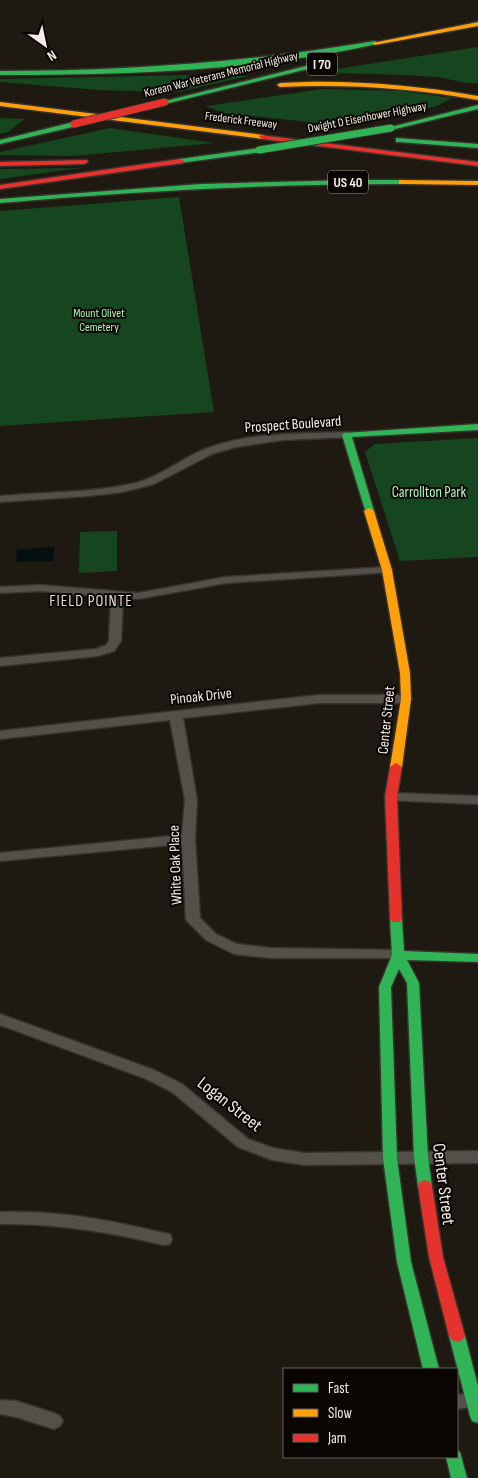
<svg xmlns="http://www.w3.org/2000/svg" width="478" height="1478" font-family="'Sofia Sans Condensed',sans-serif">
	<rect width="100%" height="100%" fill="#1e1911"/>
	<g fill="#15461f">
		<path d="M478 47V83C464 85 450 78 436 77 394 74 353 73 311 73Z"/>
		<path d="M184 75 249 76 178 92 98 90 0 82V79Z"/>
		<path d="M322 89 401 91 452 98 437 106 347 126 223 113 206 106Z"/>
		<path d="M0 118 25 119 8 132 0 134Z"/>
		<path d="M110 128 215 143 74 156 0 155V152Z"/>
		<path d="M81 168 0 179V169Z"/>
		<path d="M179 197 214 412 0 426V211Z"/>
		<path d="M478 438V557L400 561 365 452 375 444Z"/>
		<path d="M117 531V571L79 573 80 532Z"/>
	</g>
	<path fill="#050f10" d="M49 547H54L53 561 16 562 17 550Z"/>
	<g fill="none" stroke-linecap="round" stroke-linejoin="round">
		<defs>
			<g id="street">
				<path d="M347 432 351 433V437L283 440 236 447 212 454 154 484 123 492 88 496 0 502V496C45 492 92 493 136 483 162 476 183 457 208 448 252 432 300 434 347 432Z"/>
				<path d="M387 567 391 568 393 570 391 572 226 583 138 599 123 598 121 641 114 651 98 656 0 666V658L96 649 106 645 109 641 111 597 40 591 0 593V587L40 585 138 593 226 577Z"/>
				<path d="M319 695H406L412 699 406 703H319L183 718 197 800 195 839 200 918 216 934 237 944 271 948 398 950 403 952 405 955 403 958H271L234 954 206 940 186 920 182 844 0 861V853L182 835 185 800 170 720 0 739V731Z"/>
				<path d="M391 793 478 796V804L386 800 385 797 386 794Z"/>
				<path d="M0 1014 154 1070 182 1084 248 1139 273 1148 304 1153 478 1151V1163L304 1165 272 1160 238 1147 172 1092 144 1078 0 1025Z"/>
				<path d="M0 1212C56 1210 110 1220 164 1233L170 1234 172 1239 170 1244 164 1245C110 1232 56 1223 0 1224Z"/>
				<path d="M478 1392V1406L457 1409V1395Z"/>
				<path d="M0 1400 16 1401 54 1413 60 1416 63 1421 60 1426 54 1429 16 1417 0 1414Z"/>
			</g>
			<g id="fast">
				<path d="M375 41 378 43 377 44C256 71 124 75 0 75V71C126 71 251 62 375 41Z"/>
				<path d="M314 64 317 66 316 67 165 104 161 102Z"/>
				<path d="M478 105V109L391 130 387 128Z"/>
				<path d="M74 122 78 124 77 126 0 144V140Z"/>
				<path d="M396 138 478 144V148L399 142H396Z"/>
				<path d="M259 148 263 150 262 152 180 163 176 161 180 159Z"/>
				<path d="M352 180H402L406 182 402 184C268 184 134 191 0 203V199L201 184Z"/>
				<path d="M478 424V430L352 437 374 511 372 513H366L342 435 344 433Z"/>
				<path d="M396 915 400 916 402 919 404 951 478 954V962L407 960 419 983 428 1157 432 1186 430 1190 425 1192 420 1190 418 1186 414 1157 407 983 399 969 391 987 397 1158 411 1262 439 1369H423L397 1262 383 1158 379 987 392 955 390 919 392 916Z"/>
				<path d="M457 1330 462 1332 465 1336 478 1386V1423L472 1421 470 1416 449 1336 452 1332Z"/>
				<path d="M457 1451 460 1452 467 1478H451L446 1457H457Z"/>
			</g>
			<g id="slow">
				<path d="M478 22V26L375 45 372 43Z"/>
				<path d="M305 82C363 81 420 86 478 96V100C412 88 347 84 280 87L277 85 280 83Z"/>
				<path d="M0 102 263 135 267 137 263 139 0 106Z"/>
				<path d="M399 180 478 181V185L402 184H399Z"/>
				<path d="M369 508 374 511 392 570 410 673 411 699 402 767 396 771 390 767 401 699 400 673 382 570 364 511Z"/>
			</g>
			<g id="jam">
				<path d="M260 135 478 162V166L263 139 259 137Z"/>
				<path d="M180 159 184 161 183 163 0 189V185Z"/>
				<path d="M87 160 88 162 84 164 0 166V162Z"/>
				<path d="M396 763 402 767 397 797 402 919 400 922H392L390 919 385 797 390 767Z"/>
				<path d="M425 1180 430 1182 432 1186 443 1257 465 1336 462 1340 457 1342 452 1340 449 1336 429 1257 418 1186 420 1182Z"/>
			</g>
		</defs>
		<use href="#street" stroke="#36332d" stroke-width="3"/>
		<use href="#fast" stroke="#36332d" stroke-width="3"/>
		<use href="#slow" stroke="#36332d" stroke-width="3"/>
		<use href="#jam" stroke="#36332d" stroke-width="3"/>
		<use href="#street" fill="#534f49" fill-rule="evenodd"/>
		<use href="#fast" fill="#30b455" fill-rule="evenodd"/>
		<use href="#slow" fill="#ff9f0a" fill-rule="evenodd"/>
		<use href="#jam" fill="#e5322d" fill-rule="evenodd"/>
		<defs>
			<path id="fast-bridge" d="M259 150 391 128"/>
			<path id="jam-bridge" d="M74 124 165 102"/>
		</defs>
		<use href="#fast-bridge" stroke="#36332d" stroke-width="9" stroke-linecap="butt"/>
		<use href="#jam-bridge" stroke="#36332d" stroke-width="9" stroke-linecap="butt"/>
		<use href="#fast-bridge" stroke="#30b455" stroke-width="7"/>
		<use href="#jam-bridge" stroke="#e5322d" stroke-width="7"/>
	</g>
	<g text-anchor="middle" stroke-width="4" stroke-linejoin="round" paint-order="stroke">
		<g font-size="12" fill="#f4ede4" stroke="#090602">
			<text transform="translate(221 74) rotate(-14)" y="4">Korean War Veterans Memorial Highway</text>
			<text transform="translate(367 117) rotate(-11)" y="4">Dwight D Eisenhower Highway</text>
			<text transform="translate(241 120) rotate(7)" y="4">Frederick Freeway</text>
		</g>
		<g font-size="12" fill="#a5fcb1" stroke="#090602">
			<text x="99" y="317">Mount Olivet<tspan x="99" dy="14">Cemetery</tspan></text>
		</g>
		<g fill="#090602" stroke="#aea8a0" stroke-width="1">
			<rect x="307" y="52.5" width="30" height="23" rx="4"/>
			<rect x="328" y="170.5" width="40" height="23" rx="4"/>
		</g>
		<g font-size="14" font-weight="bold" fill="#f4ede4">
			<text x="322" y="69">I 70</text>
			<text x="348" y="187">US 40</text>
		</g>
		<g font-size="15" fill="#f4ede4" stroke="#090602">
			<text transform="translate(293 424) rotate(-4)" y="5">Prospect Boulevard</text>
			<text transform="translate(201 696) rotate(-6)" y="5">Pinoak Drive</text>
			<text transform="translate(386 720) rotate(-84)" y="5">Center Street</text>
			<text transform="translate(175 865) rotate(-92)" y="5">White Oak Place</text>
		</g>
		<g font-size="15" fill="#a5fcb1" stroke="#090602">
			<text x="429" y="497">Carrollton Park</text>
		</g>
		<g font-size="16" letter-spacing="1" fill="#e5d8c6" stroke="#090602">
			<text x="91" y="606">FIELD POINTE</text>
		</g>
		<g font-size="18" fill="#f4ede4" stroke="#090602">
			<text transform="translate(230 1104) rotate(38)" y="6">Logan Street</text>
			<text transform="translate(444 1184) rotate(83)" y="6">Center Street</text>
		</g>
	</g>
	<rect x="283" y="1368" width="175" height="90" fill="#090602" stroke="#67625c"/>
	<rect x="293" y="1384" width="25" height="8" fill="#30b455" stroke="#67625c"/>
	<text x="328" y="1393" font-size="15" fill="#f4ede4">Fast</text>
	<rect x="293" y="1409" width="25" height="8" fill="#ff9f0a" stroke="#67625c"/>
	<text x="328" y="1418" font-size="15" fill="#f4ede4">Slow</text>
	<rect x="293" y="1434" width="25" height="8" fill="#e5322d" stroke="#67625c"/>
	<text x="328" y="1443" font-size="15" fill="#f4ede4">Jam</text>
	<g transform="translate(45 45) rotate(147)" stroke="#090602" stroke-width="4" paint-order="stroke">
	<path d="M0-4L9 19L0 12L-9 19Z" fill="#f4ede4"/>
	<text y="-8" font-size="14" font-weight="bold" text-anchor="middle" fill="#f4ede4">N</text>
	</g>
</svg>
